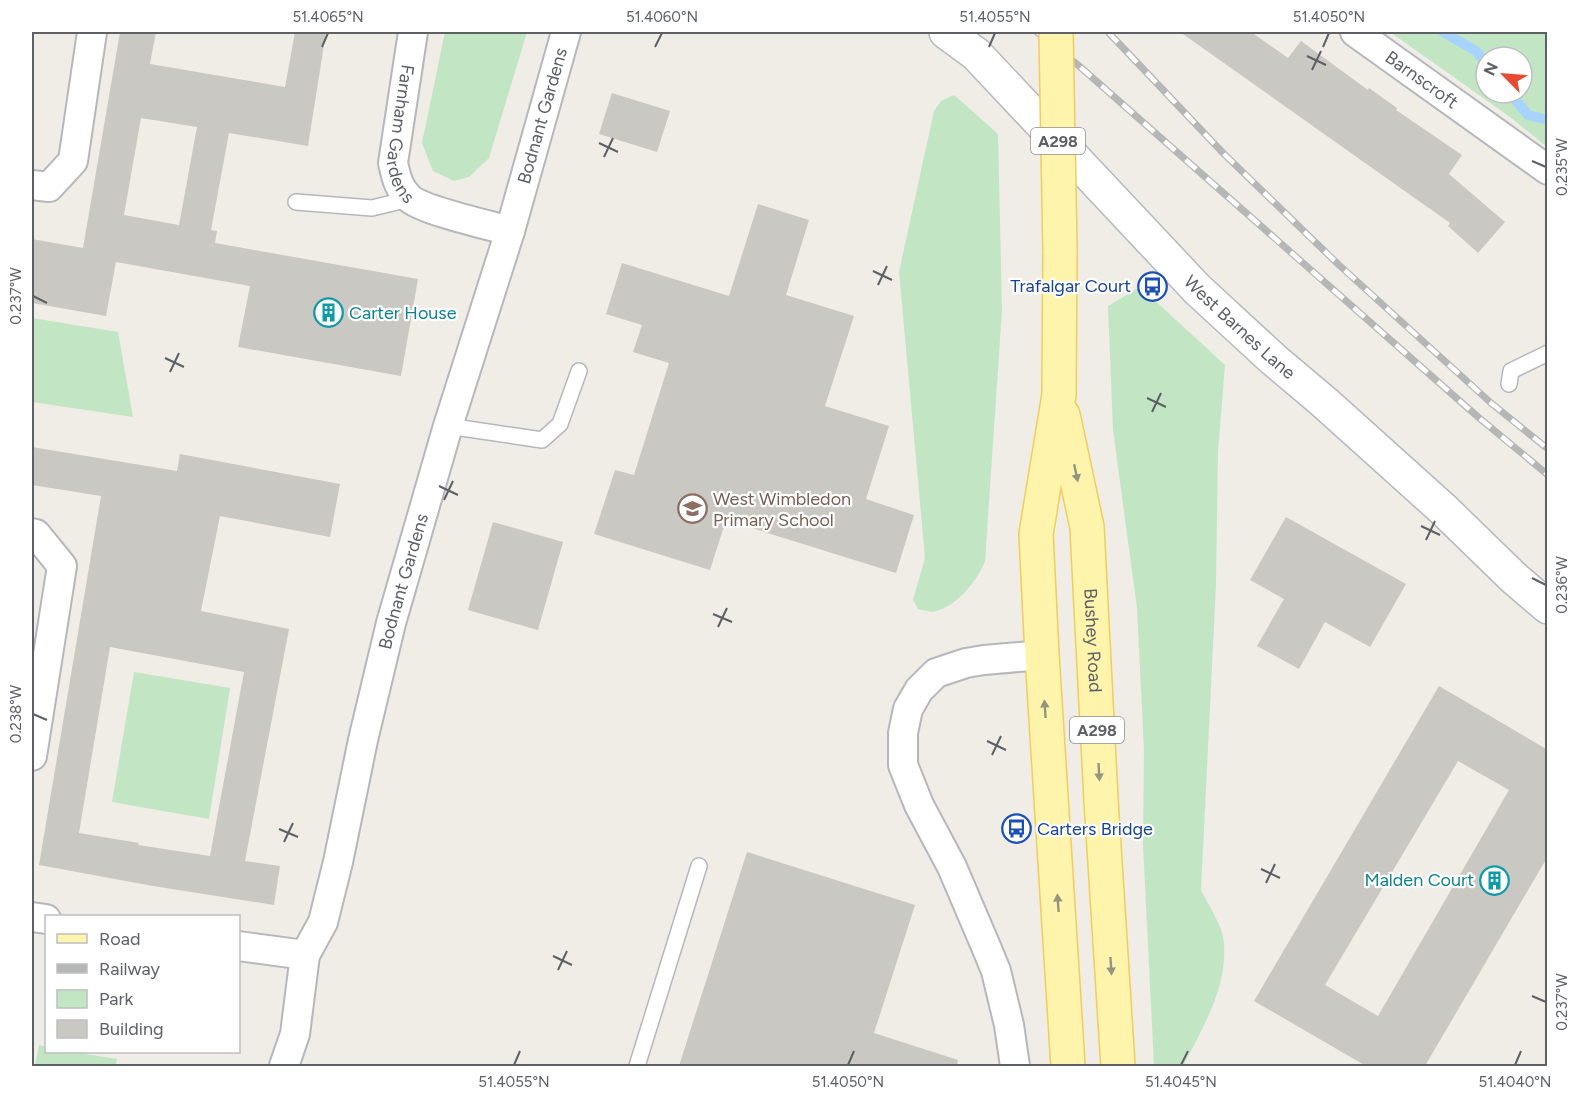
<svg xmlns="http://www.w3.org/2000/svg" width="1579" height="1098" font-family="Figtree,sans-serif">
	<rect width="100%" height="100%" fill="#efede5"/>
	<g fill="#c2e6c3" fill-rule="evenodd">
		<path d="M445 32H527L489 158 469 177 454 181 433 171 422 143Z"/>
		<path d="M1390 32H1547V147L1510 117ZM1486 57H1522V93H1486Z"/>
		<path d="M954 95 998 134 1002 310 985 561C978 580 957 606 936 611 931 613 924 610 918 609L913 600 925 558 899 272 934 111 941 101Z"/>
		<path d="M1140 287 1225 365 1218 452 1216 584 1201 890C1209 906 1224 928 1224 945 1227 989 1202 1029 1183 1066H1154L1143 845 1144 750 1137 608 1113 430 1108 306Z"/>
		<path d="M32 318 118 332 133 417 32 402Z"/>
		<path d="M134 672 230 688 209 819 112 802Z"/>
		<path d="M39 1045 46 1047V1052H73L117 1059 116 1066H35Z"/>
	</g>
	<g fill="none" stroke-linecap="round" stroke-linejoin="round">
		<g stroke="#a6d4fe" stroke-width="10">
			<path d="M1443 32 1476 51 1486 63"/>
			<path d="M1510 93 1528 115 1548 120"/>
		</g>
	</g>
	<g fill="#cac8c2" fill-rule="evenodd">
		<path d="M120 32H156L150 64 285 87 295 32H326L308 146 229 133 211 230 217 231 215 243 418 279 401 376 238 347 250 286 116 262 106 316 32 303V239L83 248ZM141 118 197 127 179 225 124 215Z"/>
		<path d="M1180 32H1251L1288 58 1301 41 1368 90 1369 88 1397 108 1396 110 1462 155 1449 174 1505 222 1478 253 1448 226 1450 223Z"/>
		<path d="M612 93 670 111 657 152 599 134Z"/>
		<path d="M758 204 809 220 786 295 854 316 825 406 889 426 866 499 914 515 896 573 726 520 710 570 594 534 615 470 634 475 669 363 633 352 642 325 606 314 622 263 729 296Z"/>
		<path d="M32 447 177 471 180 454 340 484 330 537 220 516 201 611 289 629 245 861 280 866 274 905 153 886 39 865 101 496 32 485ZM110 647 244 672 210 856 138 845 139 843 79 833Z"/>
		<path d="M1286 517 1406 584 1370 647 1325 622 1299 669 1257 646 1284 599 1250 580Z"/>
		<path d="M493 522 563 542 538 630 468 610Z"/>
		<path d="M1439 686 1548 750V856L1425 1066H1366L1254 1001ZM1458 761 1509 790 1378 1016 1325 985Z"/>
		<path d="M747 852 915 905 874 1033 958 1060 957 1066H679Z"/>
	</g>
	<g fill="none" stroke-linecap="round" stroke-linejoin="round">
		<defs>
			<g id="service">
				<path d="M296 202 372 208 409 199"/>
				<path d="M1509 384 1511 371 1548 353"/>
				<path d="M448 426 542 440 560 424 579 371"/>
				<path d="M637 1066 699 866"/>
			</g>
			<g id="minor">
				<path id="s1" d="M413 32 393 163C396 176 398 187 408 197 420 210 489 225 510 231"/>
				<path id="s2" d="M1355 32 1548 170"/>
				<path d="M32 185 49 187 73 161 92 32"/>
				<path d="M32 533 36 534 62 566 32 756"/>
				<path d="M32 917 46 919"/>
				<path d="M238 946 305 955"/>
				<path id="s3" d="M284 1066 295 1034 305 955 323 922 338 862 363 740 391 623 448 426 510 231 566 32"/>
				<path d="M1015 1066 1009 1025 996 971 987 949 952 867 919 805 903 765V733L908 709 919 690 936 673 966 663 984 660 1042 655"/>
			</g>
			<g id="secondary">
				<path id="s4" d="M946 32 976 54 1197 289 1273 359 1324 402 1444 510 1514 578 1548 607"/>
			</g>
			<g id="primary">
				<path d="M1060 251 1059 395 1036 534 1042 655 1068 1066"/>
				<path id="s5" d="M1063 415 1087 527 1101 800 1118 1066"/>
			</g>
		</defs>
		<use href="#service" stroke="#b5b7bc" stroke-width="18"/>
		<use href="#minor" stroke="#b5b7bc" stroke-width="32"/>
		<use href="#secondary" stroke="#b6b9bf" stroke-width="36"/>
		<use href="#primary" stroke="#f0cd5d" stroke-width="36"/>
		<use href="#service" stroke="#fff" stroke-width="15"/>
		<use href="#minor" stroke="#fff" stroke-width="28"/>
		<use href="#secondary" stroke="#fff" stroke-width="33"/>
		<use href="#primary" stroke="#fef4ab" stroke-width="33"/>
		<defs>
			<g id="rail">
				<path d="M1037 32 1078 65 1478 417 1548 475"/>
				<path d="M1108 32 1224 154 1339 265 1491 403 1548 449"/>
			</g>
		</defs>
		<use href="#rail" stroke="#b5b6b6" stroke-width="7"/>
		<use href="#rail" stroke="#fff" stroke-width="4.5" stroke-dasharray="14" stroke-linecap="butt"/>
		<defs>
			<path id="primary-bridge" d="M1056 32 1060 251"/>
		</defs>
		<use href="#primary-bridge" stroke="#f0cd5d" stroke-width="36" stroke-linecap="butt"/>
		<use href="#primary-bridge" stroke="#fef4ab" stroke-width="33"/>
	</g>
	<defs><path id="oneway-solid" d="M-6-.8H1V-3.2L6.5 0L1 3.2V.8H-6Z" transform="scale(1.5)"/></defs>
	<g fill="#95947e">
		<use href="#oneway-solid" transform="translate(1076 473) rotate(78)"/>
		<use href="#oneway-solid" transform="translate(1045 709) rotate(-94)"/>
		<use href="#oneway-solid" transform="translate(1099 772) rotate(87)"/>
		<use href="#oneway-solid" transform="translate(1058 903) rotate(-94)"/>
		<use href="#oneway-solid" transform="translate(1111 966) rotate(86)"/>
	</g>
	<path fill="none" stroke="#5d6065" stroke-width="2" d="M322 47 328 33M655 47 662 33M989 47 995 33M1323 47 1329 33M1307 56 1326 65M1312 70 1321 51M599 143 618 152M604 157 613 138M1532 161 1546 167M873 271 892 280M878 285 887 266M33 296 47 303M165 358 184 367M170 372 179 353M1147 398 1166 407M1152 412 1161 393M439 486 458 495M444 500 453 481M1421 526 1440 535M1426 540 1435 521M1532 578 1546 585M713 614 732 622M718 627 727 608M33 714 47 720M987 741 1006 750M992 755 1001 736M279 829 298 837M284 842 293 823M1261 869 1280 878M1266 883 1275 864M553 956 572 965M558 970 567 951M1532 996 1546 1002M514 1065 520 1051M848 1065 854 1051M1181 1065 1188 1051M1515 1065 1521 1051"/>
	<defs>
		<symbol id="bus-ring" viewBox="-11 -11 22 22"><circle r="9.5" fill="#fff" stroke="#1a4fb4" stroke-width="1.5"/><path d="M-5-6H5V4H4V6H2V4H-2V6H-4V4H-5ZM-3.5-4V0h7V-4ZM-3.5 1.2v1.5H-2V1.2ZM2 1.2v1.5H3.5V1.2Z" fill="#1a4fb4"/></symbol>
		<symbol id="building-ring" viewBox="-11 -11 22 22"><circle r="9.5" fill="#fff" stroke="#0f9aa8" stroke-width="1.5"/><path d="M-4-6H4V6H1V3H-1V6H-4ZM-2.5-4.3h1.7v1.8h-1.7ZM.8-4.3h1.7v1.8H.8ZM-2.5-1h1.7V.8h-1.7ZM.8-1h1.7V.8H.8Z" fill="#0f9aa8"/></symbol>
		<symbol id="school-ring" viewBox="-11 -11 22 22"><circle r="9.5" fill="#fff" stroke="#8d6e63" stroke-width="1.5"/><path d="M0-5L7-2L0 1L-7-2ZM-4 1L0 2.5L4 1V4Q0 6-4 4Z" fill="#8d6e63"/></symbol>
	</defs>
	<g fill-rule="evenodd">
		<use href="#bus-ring" x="1136" y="270" width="33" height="33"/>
		<use href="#building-ring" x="312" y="296" width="33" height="33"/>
		<use href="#school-ring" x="676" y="492" width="33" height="33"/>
		<use href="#bus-ring" x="1000" y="812" width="33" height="33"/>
		<use href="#building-ring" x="1478" y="864" width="33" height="33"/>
	</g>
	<g text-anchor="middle" stroke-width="4.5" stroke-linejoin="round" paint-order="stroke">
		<g fill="#fff" stroke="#8e9093" stroke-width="1.5">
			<rect x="1031" y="128" width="54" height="26" rx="4.5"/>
			<rect x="1070" y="717" width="54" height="26" rx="4.5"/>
		</g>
		<g font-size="16" font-weight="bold" fill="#5d6065">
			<text x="1058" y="147">A298</text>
			<text x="1097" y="736">A298</text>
		</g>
		<g font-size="18" fill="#5d6065" stroke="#fff">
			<text dy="6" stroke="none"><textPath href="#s2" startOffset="82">Barnscroft</textPath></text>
			<text dy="6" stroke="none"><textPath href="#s3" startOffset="987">Bodnant Gardens</textPath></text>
			<text dy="6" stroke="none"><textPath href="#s1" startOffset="104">Farnham Gardens</textPath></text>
			<text dy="6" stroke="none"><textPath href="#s4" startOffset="417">West Barnes Lane</textPath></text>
			<text dy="6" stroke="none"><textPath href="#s3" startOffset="501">Bodnant Gardens</textPath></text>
			<text dy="6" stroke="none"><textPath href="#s5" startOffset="228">Bushey Road</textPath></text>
		</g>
		<g font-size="18" fill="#164399" stroke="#fff" text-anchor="end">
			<text x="1131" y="292">Trafalgar Court</text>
			<text x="1037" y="835" text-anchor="start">Carters Bridge</text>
		</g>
		<g font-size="18" fill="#0d838f" stroke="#fff" text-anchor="start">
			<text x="349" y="319">Carter House</text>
			<text x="1474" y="886" text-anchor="end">Malden Court</text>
		</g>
		<g font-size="18" fill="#785e54" stroke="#fff" text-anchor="start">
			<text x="713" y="505">West Wimbledon<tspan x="713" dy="21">Primary School</tspan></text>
		</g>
	</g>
	<rect width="1579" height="1098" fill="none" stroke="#ffffff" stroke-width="66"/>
	<rect x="45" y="915" width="195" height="138" fill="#ffffff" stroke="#bebfc1" stroke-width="1.5"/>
	<rect x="57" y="934" width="30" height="9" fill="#fef4ab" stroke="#bebfc1" stroke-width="1.5"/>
	<text x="99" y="945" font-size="18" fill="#5d6065">Road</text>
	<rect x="57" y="964" width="30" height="9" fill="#b5b6b6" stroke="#bebfc1" stroke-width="1.5"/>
	<text x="99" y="975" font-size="18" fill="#5d6065">Railway</text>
	<rect x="57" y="990" width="30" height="18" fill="#c2e6c3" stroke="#bebfc1" stroke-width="1.5"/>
	<text x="99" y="1005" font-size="18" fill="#5d6065">Park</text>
	<rect x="57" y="1020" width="30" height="18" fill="#cac8c2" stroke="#bebfc1" stroke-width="1.5"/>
	<text x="99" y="1035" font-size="18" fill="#5d6065">Building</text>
	<g transform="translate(1504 75) rotate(295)"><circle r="28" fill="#ffffff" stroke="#bebfc1" stroke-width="1.5"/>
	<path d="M0-4.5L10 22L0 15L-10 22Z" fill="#e74933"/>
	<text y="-9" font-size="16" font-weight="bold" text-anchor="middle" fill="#5d6065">N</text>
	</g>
	<rect x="33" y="33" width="1513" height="1032" fill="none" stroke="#5d6065" stroke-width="2"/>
	<g font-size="15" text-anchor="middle" fill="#5d6065">
		<text x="328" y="22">51.4065°N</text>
		<text x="662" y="22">51.4060°N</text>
		<text x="995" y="22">51.4055°N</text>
		<text x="1329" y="22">51.4050°N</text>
		<text transform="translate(1562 167) rotate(-90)" y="5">0.235°W</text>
		<text transform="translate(16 296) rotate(-90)" y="5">0.237°W</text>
		<text transform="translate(1562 585) rotate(-90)" y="5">0.236°W</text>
		<text transform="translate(16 714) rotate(-90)" y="5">0.238°W</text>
		<text transform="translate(1562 1002) rotate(-90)" y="5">0.237°W</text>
		<text x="514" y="1087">51.4055°N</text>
		<text x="848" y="1087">51.4050°N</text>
		<text x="1181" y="1087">51.4045°N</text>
		<text x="1515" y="1087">51.4040°N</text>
	</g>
</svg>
